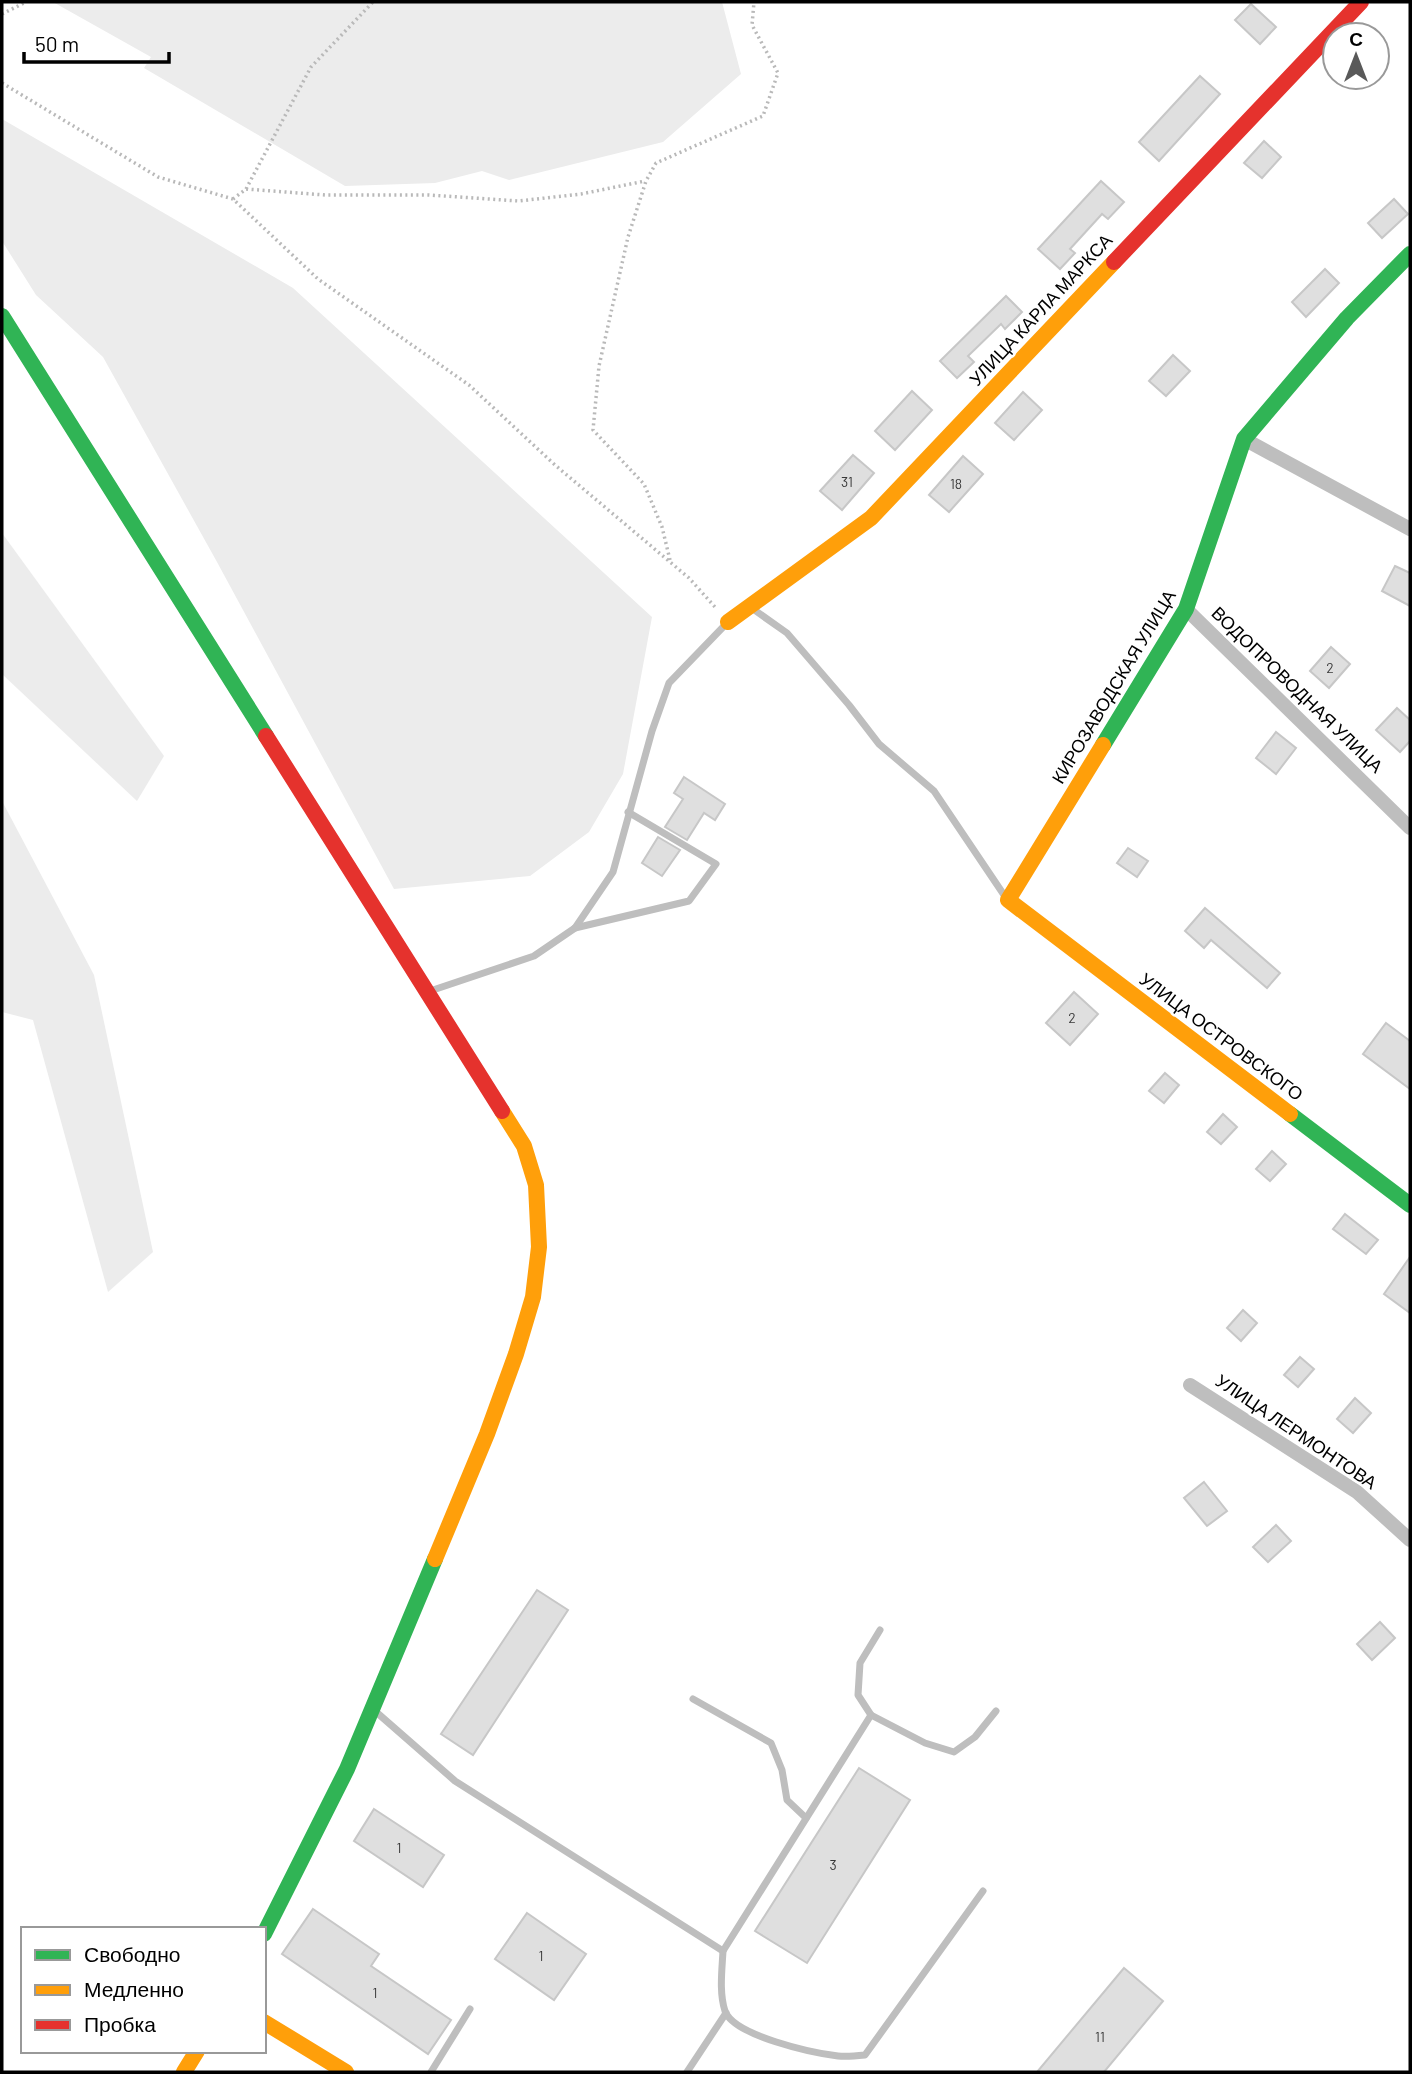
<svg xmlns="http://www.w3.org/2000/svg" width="1412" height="2074" font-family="Barlow,sans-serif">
	<rect width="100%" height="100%" fill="#fff"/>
	<g fill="#ececec">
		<path d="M53 2H722L741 74 663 142 509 180 482 171 435 183 345 186 144 68 151 57Z"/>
		<path d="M2 119 293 288 652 617 623 774 589 832 530 876 394 889 217 562 103 357 36 295 2 241Z"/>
		<path d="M2 533 164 756 137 801 2 674Z"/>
		<path d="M2 801 94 975 153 1252 108 1292 33 1020 2 1012Z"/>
	</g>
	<g fill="#dfdfdf" stroke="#c7c7c7" stroke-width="2">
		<path d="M1251 4 1276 27 1260 44 1235 20Z"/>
		<path d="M1200 76 1220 94 1159 161 1139 142Z"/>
		<path d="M1264 141 1281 157 1262 178 1244 163Z"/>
		<path d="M1101 181 1124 202 1108 219 1102 214 1070 249 1075 253 1060 269 1038 249Z"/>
		<path d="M1394 199 1408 214 1382 238 1368 223Z"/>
		<path d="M1325 269 1339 283 1306 317 1292 302Z"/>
		<path d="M1006 296 1022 312 1005 329 1001 324 968 356 974 362 957 378 940 361Z"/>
		<path d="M1173 355 1190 371 1166 396 1149 381Z"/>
		<path d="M912 391 932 410 895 450 875 431Z"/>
		<path d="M1023 392 1042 410 1014 440 995 423Z"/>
		<path d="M853 455 874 473 842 510 820 491Z"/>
		<path d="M963 456 983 474 949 512 929 495Z"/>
		<path d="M1395 566 1410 573V606L1382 591Z"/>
		<path d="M1331 647 1350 664 1329 688 1310 671Z"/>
		<path d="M1397 708 1410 720V741L1400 752 1376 730Z"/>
		<path d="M1276 732 1296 748 1276 774 1256 758Z"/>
		<path d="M684 777 725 804 715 820 704 813 687 840 665 827 683 799 674 793Z"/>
		<path d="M658 837 680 850 662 876 642 863Z"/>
		<path d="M1128 848 1148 861 1137 877 1117 863Z"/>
		<path d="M1205 908 1280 973 1267 988 1211 940 1204 948 1185 931Z"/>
		<path d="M1074 992 1098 1014 1070 1045 1046 1023Z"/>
		<path d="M1386 1023 1410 1041V1089L1363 1054Z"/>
		<path d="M1165 1073 1179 1085 1164 1103 1149 1091Z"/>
		<path d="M1223 1114 1237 1127 1221 1144 1207 1132Z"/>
		<path d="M1272 1151 1286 1164 1270 1181 1256 1169Z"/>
		<path d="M1345 1214 1378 1240 1366 1254 1333 1229Z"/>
		<path d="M1410 1257V1313L1384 1294Z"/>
		<path d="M1243 1310 1257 1323 1241 1341 1227 1328Z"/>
		<path d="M1300 1357 1314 1369 1298 1387 1284 1375Z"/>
		<path d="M1355 1398 1371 1413 1353 1433 1337 1419Z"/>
		<path d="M1204 1482 1227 1511 1207 1526 1184 1498Z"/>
		<path d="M1276 1525 1291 1541 1268 1562 1253 1547Z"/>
		<path d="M537 1590 568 1610 473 1755 441 1734Z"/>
		<path d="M1380 1622 1395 1638 1372 1660 1357 1644Z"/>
		<path d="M859 1768 910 1800 807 1963 755 1931Z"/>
		<path d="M374 1809 444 1855 423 1887 354 1841Z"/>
		<path d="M313 1909 379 1954 371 1966 451 2020 428 2054 282 1954Z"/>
		<path d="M527 1913 586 1954 554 2000 495 1959Z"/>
		<path d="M1124 1968 1163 2001 1104 2072H1037Z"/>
	</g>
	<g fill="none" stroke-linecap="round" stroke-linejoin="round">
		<g stroke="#b9b9b9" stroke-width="3.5" stroke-dasharray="2 3.5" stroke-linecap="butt">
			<path d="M2 14 26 2"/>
			<path d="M2 83 158 177 233 199 318 279 469 385 555 465 689 578 715 607"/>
			<path d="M246 189 311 67 373 2"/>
			<path d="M233 199 246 189 325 195H429L519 201 581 194 645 181"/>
			<path d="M670 560 662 527 644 484 593 430 599 366 628 237 646 181 656 163 763 116 778 73 752 25 754 2"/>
		</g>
		<g stroke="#bebebe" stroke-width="7">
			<path d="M753 609 787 633 849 705 879 744 934 791 1006 898"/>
			<path d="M575 928 689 901 716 864 628 812"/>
			<path d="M430 991 534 956 575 928 613 872 652 731 669 683 726 624"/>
			<path d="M880 1630 860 1663 858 1695 871 1715 723 1951C722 1970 719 1993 725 2011 734 2036 813 2053 838 2056 846 2057 856 2056 865 2055L983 1891"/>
			<path d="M693 1699 771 1743 782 1770 787 1800 806 1818"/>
			<path d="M375 1711 455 1781 723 1951"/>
			<path d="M871 1715 925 1743 954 1752 975 1737 996 1711"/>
			<path d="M431 2072 470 2009"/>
			<path d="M687 2072 726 2013"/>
		</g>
		<g stroke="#bebebe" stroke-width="14">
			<path d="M1244 439 1410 529"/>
			<path d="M1186 609 1410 828"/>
			<path d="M1190 1385 1357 1492 1410 1540"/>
		</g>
		<g stroke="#30b455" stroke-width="16">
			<path d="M2 316 266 736"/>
			<path d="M1103 745 1186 609 1244 439 1347 318 1410 254"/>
			<path d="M1290 1114 1410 1205"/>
			<path d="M264 1934 347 1769 435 1559"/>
		</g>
		<g stroke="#ff9f0a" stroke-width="16">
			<path d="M728 622 871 518 1114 262"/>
			<path d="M1103 745 1008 900 1290 1114"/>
			<path d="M435 1559 487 1434 516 1354 533 1297 539 1247 536 1185 524 1146 502 1111"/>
			<path d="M264 2022 346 2072"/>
			<path d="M184 2072 197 2051"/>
		</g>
		<g stroke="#e5322d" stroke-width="16">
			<path d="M1114 262 1361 2"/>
			<path d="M266 736 502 1111"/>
		</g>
	</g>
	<g text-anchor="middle" stroke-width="5" stroke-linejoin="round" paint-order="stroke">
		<g font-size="14" fill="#383838">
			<text x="847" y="487">31</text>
			<text x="956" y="489">18</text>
			<text x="1330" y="673">2</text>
			<text x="1072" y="1023">2</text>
			<text x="399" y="1853">1</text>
			<text x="833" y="1870">3</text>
			<text x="541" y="1961">1</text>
			<text x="375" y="1998">1</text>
			<text x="1100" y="2042">11</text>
		</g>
		<g font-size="18" fill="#000" stroke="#fff">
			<text transform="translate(1041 310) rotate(-47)" y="6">УЛИЦА КАРЛА МАРКСА</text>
			<text transform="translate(1114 687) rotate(-59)" y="6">КИРОЗАВОДСКАЯ УЛИЦА</text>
			<text transform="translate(1297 690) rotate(44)" y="6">ВОДОПРОВОДНАЯ УЛИЦА</text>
			<text transform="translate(1221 1037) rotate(37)" y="6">УЛИЦА ОСТРОВСКОГО</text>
			<text transform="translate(1296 1432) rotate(34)" y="6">УЛИЦА ЛЕРМОНТОВА</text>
		</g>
	</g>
	<rect width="1412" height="2074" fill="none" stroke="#000000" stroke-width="7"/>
	<rect x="21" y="1927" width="245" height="126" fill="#ffffff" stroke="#999999" stroke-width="2"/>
	<rect x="35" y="1950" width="35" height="10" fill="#30b455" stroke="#999999" stroke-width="2"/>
	<text x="84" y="1962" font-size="21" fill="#000000">Свободно</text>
	<rect x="35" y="1985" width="35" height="10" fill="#ff9f0a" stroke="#999999" stroke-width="2"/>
	<text x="84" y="1997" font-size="21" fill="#000000">Медленно</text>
	<rect x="35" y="2020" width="35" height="10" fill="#e5322d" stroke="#999999" stroke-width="2"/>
	<text x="84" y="2032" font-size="21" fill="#000000">Пробка</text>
	<g transform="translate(1356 56)"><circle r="33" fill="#ffffff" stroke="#999999" stroke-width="2"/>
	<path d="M0-5L12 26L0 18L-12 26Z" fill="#595959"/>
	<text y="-10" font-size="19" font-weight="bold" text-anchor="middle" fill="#000000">С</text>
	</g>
	<path d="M24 52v10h145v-10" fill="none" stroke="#000000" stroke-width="3.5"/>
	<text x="35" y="52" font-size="21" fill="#000000" stroke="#ffffff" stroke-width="5" paint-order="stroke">50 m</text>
</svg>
